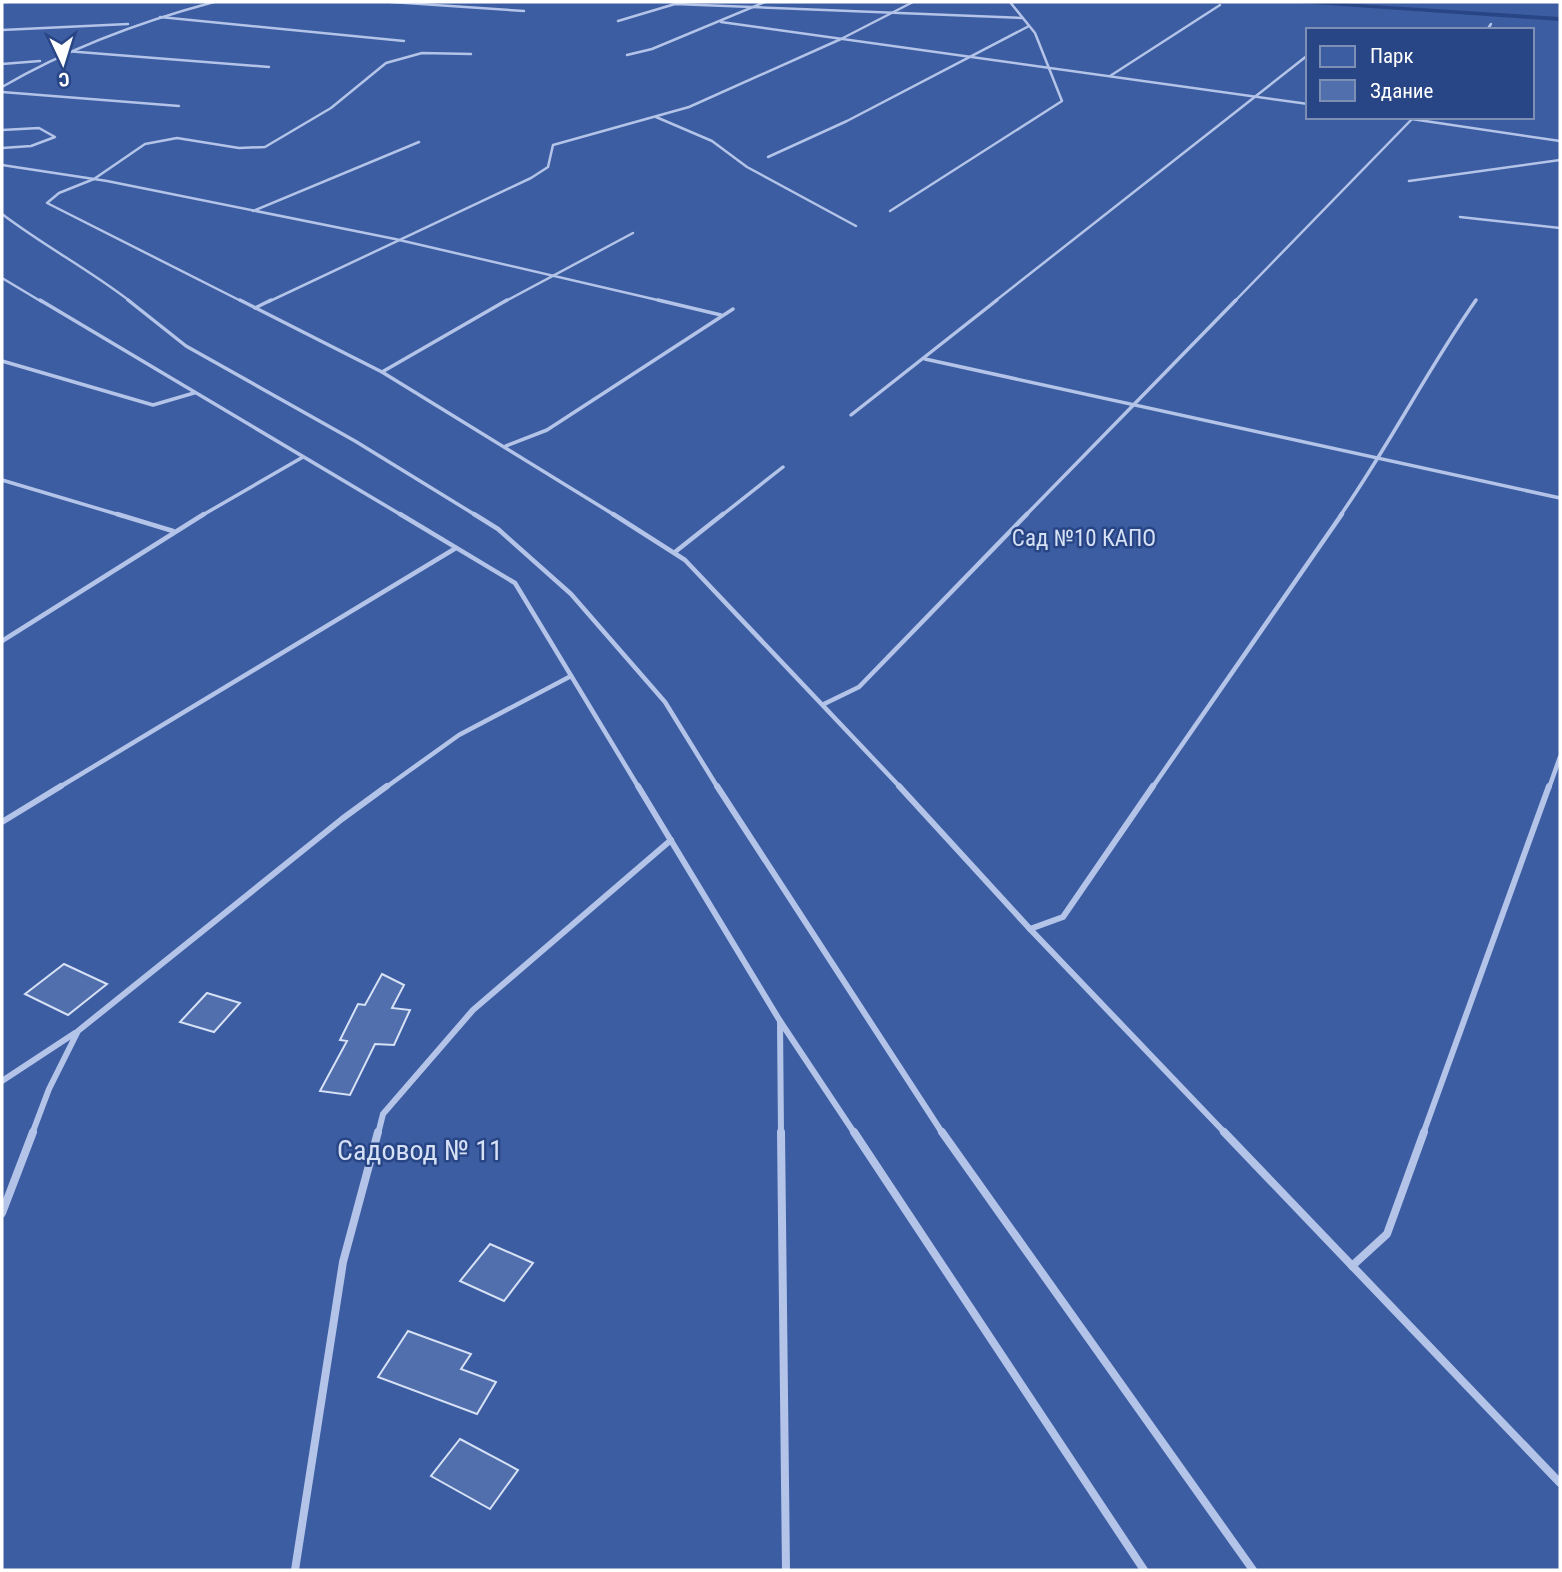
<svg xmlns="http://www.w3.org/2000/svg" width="1562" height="1572" font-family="'Roboto Condensed',sans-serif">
	<rect width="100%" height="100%" fill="#284585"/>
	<g fill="#3d5da2" fill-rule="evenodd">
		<path d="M2 2H1284L1560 21V1570H2ZM1308 30H1532V117H1308Z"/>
		<path d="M1326 2H1560V17Z"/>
	</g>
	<g fill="#516fad" stroke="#d6e1f6" stroke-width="2">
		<path d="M64 964 107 984 68 1015 25 994Z"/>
		<path d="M382 974 404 985 392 1008 410 1010 394 1045 375 1044 350 1095 320 1091 347 1041 340 1040 358 1004 365 1005Z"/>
		<path d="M207 993 240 1003 214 1032 180 1022Z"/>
		<path d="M490 1244 533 1263 504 1301 460 1281Z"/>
		<path d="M408 1331 471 1354 461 1369 496 1382 477 1414 378 1377Z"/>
		<path d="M460 1439 518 1470 490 1509 431 1476Z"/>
	</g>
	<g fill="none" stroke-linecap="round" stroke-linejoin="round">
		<g stroke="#b3c4e8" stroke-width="2.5">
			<path d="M2 2H7"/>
			<path d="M391 2 524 11"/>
			<path d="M160 17 404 41"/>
			<path d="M618 21 675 4 1023 18"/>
			<path d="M721 22 1308 104"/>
			<path d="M2 30 128 24"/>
			<path d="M1487 30 1491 24"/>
			<path d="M66 51 269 67"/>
			<path d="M627 55 652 49 765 2"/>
			<path d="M2 64 40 61"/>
			<path d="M1110 76 1220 5"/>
			<path d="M2 87C69 48 139 22 214 2"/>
			<path d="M2 92 179 106"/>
			<path d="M656 117 712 141 747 167 856 226"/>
			<path d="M1398 117 1560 141"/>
			<path d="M2 130 39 128 55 137 31 146 2 148"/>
			<path d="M768 157 847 121 1029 26"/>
			<path d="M2 165 107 181 395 239 666 302"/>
			<path d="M1409 181 1560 160"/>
			<path d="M253 211 419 142"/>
			<path d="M890 211 1062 101 1035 33 1010 2"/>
			<path d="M2 214C44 246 90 270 131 302"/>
			<path d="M1460 217 1560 228"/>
			<path d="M2 278 42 302"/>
			<path d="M243 302 47 203 59 193 94 179 145 144 177 138 239 148 265 147 331 108 386 63 422 53 471 54"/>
			<path d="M268 302 531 178 548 167 553 145 689 107 841 39 913 2"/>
			<path d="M504 302 633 233"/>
			<path d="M994 302 1308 55"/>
			<path d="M1234 302 1414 117"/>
		</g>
		<g stroke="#b3c4e8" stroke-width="3.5">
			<path d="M40 300 403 516"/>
			<path d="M128 300 186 346 355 441 477 516"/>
			<path d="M240 300 382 372 616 516"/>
			<path d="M658 300 721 315"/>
			<path d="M255 308 271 300"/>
			<path d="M925 359 1560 498"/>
			<path d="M2 361 153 405 194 393"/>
			<path d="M382 372 507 300"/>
			<path d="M851 415 997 300"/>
			<path d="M506 446 547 430 733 309"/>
			<path d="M2 480 123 516"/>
			<path d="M201 516 303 457"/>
			<path d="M721 516 783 467"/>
			<path d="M1025 516 1236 300"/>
			<path d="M1340 516C1389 446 1427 370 1476 300"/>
		</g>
		<g stroke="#b3c4e8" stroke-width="4.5">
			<path d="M117 514 173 531"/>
			<path d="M400 514 515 583 639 788"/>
			<path d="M474 514 498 529 571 594 665 702 718 788"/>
			<path d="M613 514 685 560 901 788"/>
			<path d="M675 552 723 514"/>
			<path d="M2 641 204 514"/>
			<path d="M824 704 859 687 1027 514"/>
			<path d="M58 788 456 548"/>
			<path d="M385 788 459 735 571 676"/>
			<path d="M1152 788 1342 514"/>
			<path d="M1549 788 1560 757"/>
		</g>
		<g stroke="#b3c4e8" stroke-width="6">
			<path d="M638 786 780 1021 855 1134"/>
			<path d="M717 786 943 1134"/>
			<path d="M899 786 1030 929 1226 1134"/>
			<path d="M2 822 61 786"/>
			<path d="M1030 929 1063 917 1153 786"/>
			<path d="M780 1021 781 1134"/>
			<path d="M2 1081 75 1033"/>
			<path d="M32 1134 49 1089 78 1031 342 819 387 786"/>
			<path d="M378 1134 383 1114 473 1010 671 840"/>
			<path d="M1423 1134 1549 786"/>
		</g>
		<g stroke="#b3c4e8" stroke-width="8">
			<path d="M781 1132 786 1570"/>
			<path d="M854 1132 1144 1570"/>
			<path d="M942 1132 1253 1570"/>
			<path d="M1224 1132 1560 1483"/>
			<path d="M2 1213 33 1132"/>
			<path d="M1352 1266 1387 1234 1424 1132"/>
			<path d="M295 1570 343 1262 378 1132"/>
		</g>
	</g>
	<g text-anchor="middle" stroke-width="5" stroke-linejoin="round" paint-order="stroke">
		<g font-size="23" fill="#d6e1f6" stroke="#284585">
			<text x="1084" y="546">Сад №10 КАПО</text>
		</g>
		<g font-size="28" fill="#d6e1f6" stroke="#284585">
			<text x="420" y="1160">Садовод № 11</text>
		</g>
	</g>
	<rect width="1562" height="1572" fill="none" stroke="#ffffff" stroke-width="7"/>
	<rect x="1306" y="28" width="228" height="91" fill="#284585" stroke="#7e8fb6" stroke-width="2"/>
	<rect x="1320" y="46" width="35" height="21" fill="#3d5da2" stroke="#7e8fb6" stroke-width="2"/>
	<text x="1370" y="63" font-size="21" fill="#ffffff">Парк</text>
	<rect x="1320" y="80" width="35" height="21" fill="#516fad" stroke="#7e8fb6" stroke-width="2"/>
	<text x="1370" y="98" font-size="21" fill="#ffffff">Здание</text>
	<g transform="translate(63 63) rotate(176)" stroke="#284585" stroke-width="5" paint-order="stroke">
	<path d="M0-5L12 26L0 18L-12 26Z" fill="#ffffff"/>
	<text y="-10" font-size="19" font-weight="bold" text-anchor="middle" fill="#ffffff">С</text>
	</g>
</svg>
